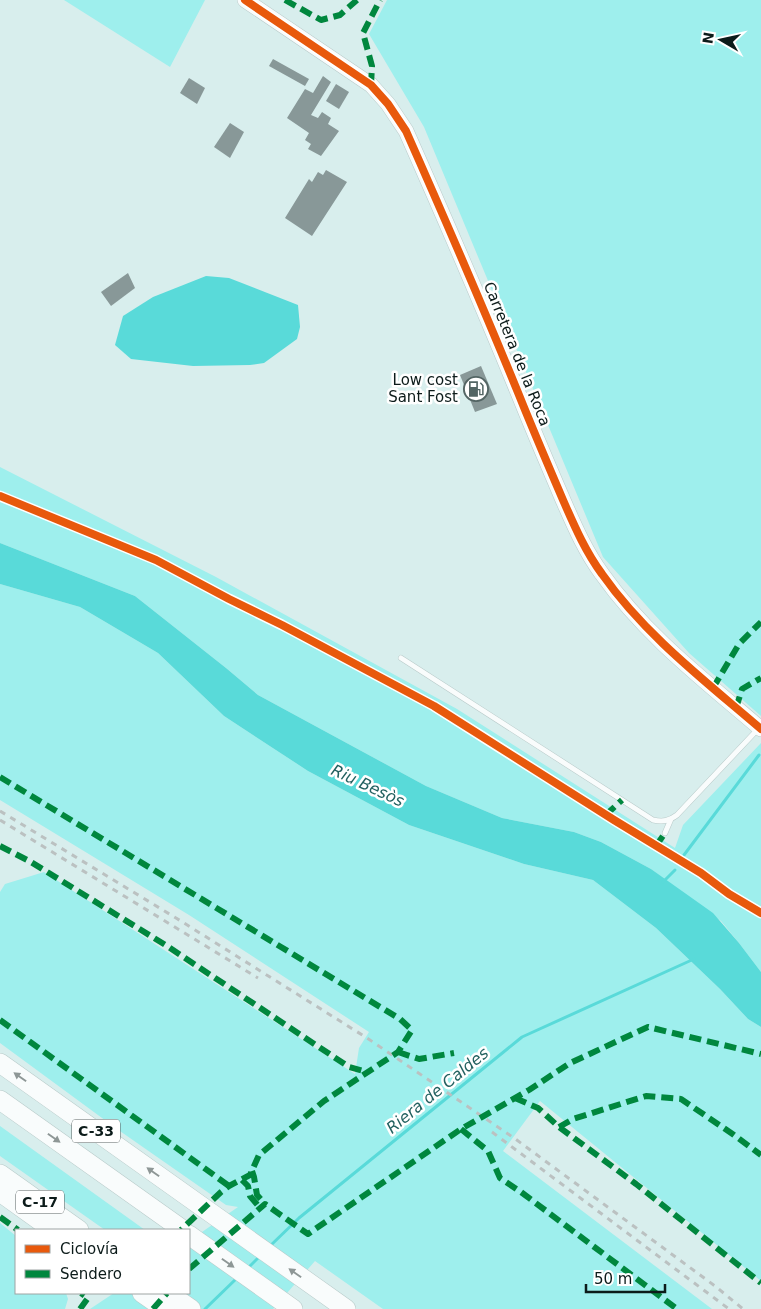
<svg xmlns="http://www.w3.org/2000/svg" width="761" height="1309" font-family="'DejaVu Sans',sans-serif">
	<rect width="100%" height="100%" fill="#d8eeed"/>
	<g fill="#9eefed">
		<path d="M64 0H205L170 67Z"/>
		<path d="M387 0H761V716L689 653 603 557 424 127 369 34Z"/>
		<path d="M0 467 216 577 457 709 675 848 683 825 761 743V972L739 943 721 921 651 869 601 842 574 832 502 818 426 786 258 695 226 668 135 596 0 543Z"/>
		<path d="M0 584 80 607 158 653 224 716 308 771 409 825 524 864 593 880 656 928 720 989 748 1019 761 1027V1281L540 1101 503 1151 712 1309H383L315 1261 273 1309H90L114 1293H189V1241L238 1207 226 1205 117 1129 0 1043V892L5 884 44 872 355 1074 359 1048 369 1032 189 915 0 800Z"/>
		<path d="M0 1126 145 1230H105L0 1156Z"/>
		<path d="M0 1223 16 1236V1293H66L68 1299 65 1309H0Z"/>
	</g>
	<g fill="#59dad9">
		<path d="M206 276 229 278 298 305 300 327 297 339 264 363 250 365 193 366 131 359 115 345 123 316 153 297Z"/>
		<path d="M0 543 135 596 226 668 258 695 426 786 502 818 574 832 601 842 651 869 713 913 739 943 761 972V1027L748 1019 720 989 656 928 593 880 524 864 409 825 308 771 224 716 158 653 80 607 0 584Z"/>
	</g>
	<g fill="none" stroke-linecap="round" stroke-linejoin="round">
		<g stroke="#59dad9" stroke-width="3">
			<path d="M684 855 759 755"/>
			<path d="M663 882 675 870"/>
			<path d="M270 1246 299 1218 522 1037 694 959"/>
			<path d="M247 1269 260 1256"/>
			<path d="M205 1309 237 1278"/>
		</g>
	</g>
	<g fill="#889898">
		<path d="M273 59 309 79 305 86 269 66Z"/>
		<path d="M323 76 331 82 311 115 318 118 322 112 331 118 328 124 339 131 321 156 308 149 311 144 305 140 309 133 287 118 305 89 313 93Z"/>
		<path d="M189 78 205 88 197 104 180 93Z"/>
		<path d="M336 84 349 92 339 109 326 101Z"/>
		<path d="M230 123 244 132 230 158 214 147Z"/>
		<path d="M326 170 347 182 312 236 285 218 309 179 312 182 318 172 323 175Z"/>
		<path d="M128 273 135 288 111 306 101 292Z"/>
		<path d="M481 366 497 404 475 412 460 375Z"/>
	</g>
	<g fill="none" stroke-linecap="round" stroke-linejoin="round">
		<defs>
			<g id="lane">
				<path d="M401 658 653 820C663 822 669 821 677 815L758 729"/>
				<path d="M665 833 671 819"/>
			</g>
			<path id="secondary" d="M245 0 371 85 388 104 406 131C445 219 483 307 519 395 533 430 548 465 563 500 574 525 585 551 602 574 645 635 704 680 761 729"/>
			<g id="highway">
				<path d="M0 1063 346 1309"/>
				<path d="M0 1100 183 1230"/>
				<path d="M0 1174 79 1230"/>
				<path d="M0 1192 53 1230"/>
				<path d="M189 1235 293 1309"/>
				<path d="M142 1293 165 1309"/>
				<path d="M168 1293 191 1309"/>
			</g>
		</defs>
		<use href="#lane" stroke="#b8cac9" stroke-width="6"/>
		<use href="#secondary" stroke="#b8cac9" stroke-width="16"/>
		<use href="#highway" stroke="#b8cac9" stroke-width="20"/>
		<use href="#lane" stroke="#f9fcfc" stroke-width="5"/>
		<use href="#secondary" stroke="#f9fcfc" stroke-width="15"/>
		<use href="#highway" stroke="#f9fcfc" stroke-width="19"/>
		<g stroke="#bbc1c1" stroke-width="3" stroke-dasharray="6 6" stroke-linecap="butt">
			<path d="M0 811 176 918 367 1038 514 1138 715 1286 743 1309"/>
			<path d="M0 820 258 978"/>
			<path d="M492 1132 729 1309"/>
		</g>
		<g stroke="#00873e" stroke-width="6" stroke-dasharray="12 6" stroke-linecap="butt">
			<path d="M285 0 321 20 340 15 357 0"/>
			<path d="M371 85 372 66 363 33 380 0"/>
			<path d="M713 688 739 644 761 622"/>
			<path d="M736 708 742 689 761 678"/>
			<path d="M0 777 400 1019 412 1030 398 1052 324 1101 259 1155 250 1175 229 1186 221 1192 181 1230"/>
			<path d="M607 816 609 812 622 800"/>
			<path d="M0 846 31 862 167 946 349 1067 367 1072"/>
			<path d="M656 846 665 833"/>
			<path d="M0 1020 229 1186"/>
			<path d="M398 1052 419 1059 454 1053"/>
			<path d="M515 1098 538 1108 559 1127 636 1184 761 1283"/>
			<path d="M559 1127 573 1119 646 1096 681 1099 734 1135 761 1155"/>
			<path d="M461 1129 488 1151 500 1178 521 1192 677 1309"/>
			<path d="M252 1171 254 1177 257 1195 265 1204"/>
			<path d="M242 1180 248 1186 250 1196 260 1208"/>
			<path d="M0 1217 18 1230"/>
			<path d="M189 1269 265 1204 308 1234 461 1129 529 1090 570 1063 648 1027 761 1054"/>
			<path d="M80 1309 88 1298 81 1293"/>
			<path d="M153 1309 167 1293"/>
		</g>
		<defs>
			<g id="cycleway">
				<path d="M245 0 371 85 388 104 406 131C445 219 483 307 519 395 533 430 548 465 563 500 574 525 585 551 602 574 645 635 704 680 761 729"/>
				<path d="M0 496 156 560 229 599 282 625 434 706 614 820 701 873 729 894 761 913"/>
			</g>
		</defs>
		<use href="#cycleway" stroke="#fff" stroke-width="11"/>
		<use href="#cycleway" stroke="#e8590c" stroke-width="8"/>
	</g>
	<defs><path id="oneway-solid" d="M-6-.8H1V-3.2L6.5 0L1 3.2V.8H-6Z" transform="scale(1.25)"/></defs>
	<g fill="#8e9796">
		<use href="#oneway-solid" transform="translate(20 1077) rotate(-145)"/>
		<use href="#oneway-solid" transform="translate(54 1138) rotate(35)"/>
		<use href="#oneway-solid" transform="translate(153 1172) rotate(-145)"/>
		<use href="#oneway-solid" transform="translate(228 1263) rotate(35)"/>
		<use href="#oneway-solid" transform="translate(295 1273) rotate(-145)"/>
	</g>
	<defs>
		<symbol id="fuel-ring" viewBox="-11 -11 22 22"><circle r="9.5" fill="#fff" stroke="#536564" stroke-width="1.5"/><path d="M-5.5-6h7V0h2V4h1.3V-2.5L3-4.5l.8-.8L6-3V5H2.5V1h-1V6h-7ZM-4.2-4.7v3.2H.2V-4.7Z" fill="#536564"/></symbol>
	</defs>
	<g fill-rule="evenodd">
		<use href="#fuel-ring" x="462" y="375" width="28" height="28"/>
	</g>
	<g text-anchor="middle" stroke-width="5" stroke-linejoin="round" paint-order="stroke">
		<g fill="#fff" stroke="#555f5f" stroke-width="1">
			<rect x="72" y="1119.5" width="48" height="23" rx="4"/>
			<rect x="16" y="1190.5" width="48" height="23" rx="4"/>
		</g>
		<g font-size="14" font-weight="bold" fill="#0c1b1a">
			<text x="96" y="1136">C-33</text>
			<text x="40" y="1207">C-17</text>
		</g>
		<g font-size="15" fill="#0c1b1a" stroke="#fff">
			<text transform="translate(517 354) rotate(68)" y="5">Carretera de la Roca</text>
		</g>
		<g font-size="15" fill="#0c1b1a" stroke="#fff" text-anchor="end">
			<text x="458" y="385">Low cost<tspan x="458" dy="17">Sant Fost</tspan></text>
		</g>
		<g font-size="16" font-style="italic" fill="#226160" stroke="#fff">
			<text transform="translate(368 785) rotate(25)" y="6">Riu Besòs</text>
			<text transform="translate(437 1090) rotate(-39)" y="6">Riera de Caldes</text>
		</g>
	</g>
	<rect x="15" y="1229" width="175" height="65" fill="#ffffff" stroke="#9ea4a3"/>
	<rect x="25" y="1245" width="25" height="8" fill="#e8590c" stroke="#9ea4a3"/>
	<text x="60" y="1254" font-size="15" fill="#0c1b1a">Ciclovía</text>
	<rect x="25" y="1270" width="25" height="8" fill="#00873e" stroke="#9ea4a3"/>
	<text x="60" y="1279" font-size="15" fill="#0c1b1a">Sendero</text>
	<g transform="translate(721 40) rotate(279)" stroke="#ffffff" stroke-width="4" paint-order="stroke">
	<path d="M0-4L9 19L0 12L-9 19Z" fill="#0c1b1a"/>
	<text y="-8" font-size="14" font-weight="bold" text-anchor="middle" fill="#0c1b1a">N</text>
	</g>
	<path d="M586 1284v8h79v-8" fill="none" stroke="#0c1b1a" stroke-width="2.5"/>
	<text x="594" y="1284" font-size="15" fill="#0c1b1a" stroke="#ffffff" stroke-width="4" paint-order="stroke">50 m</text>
</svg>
